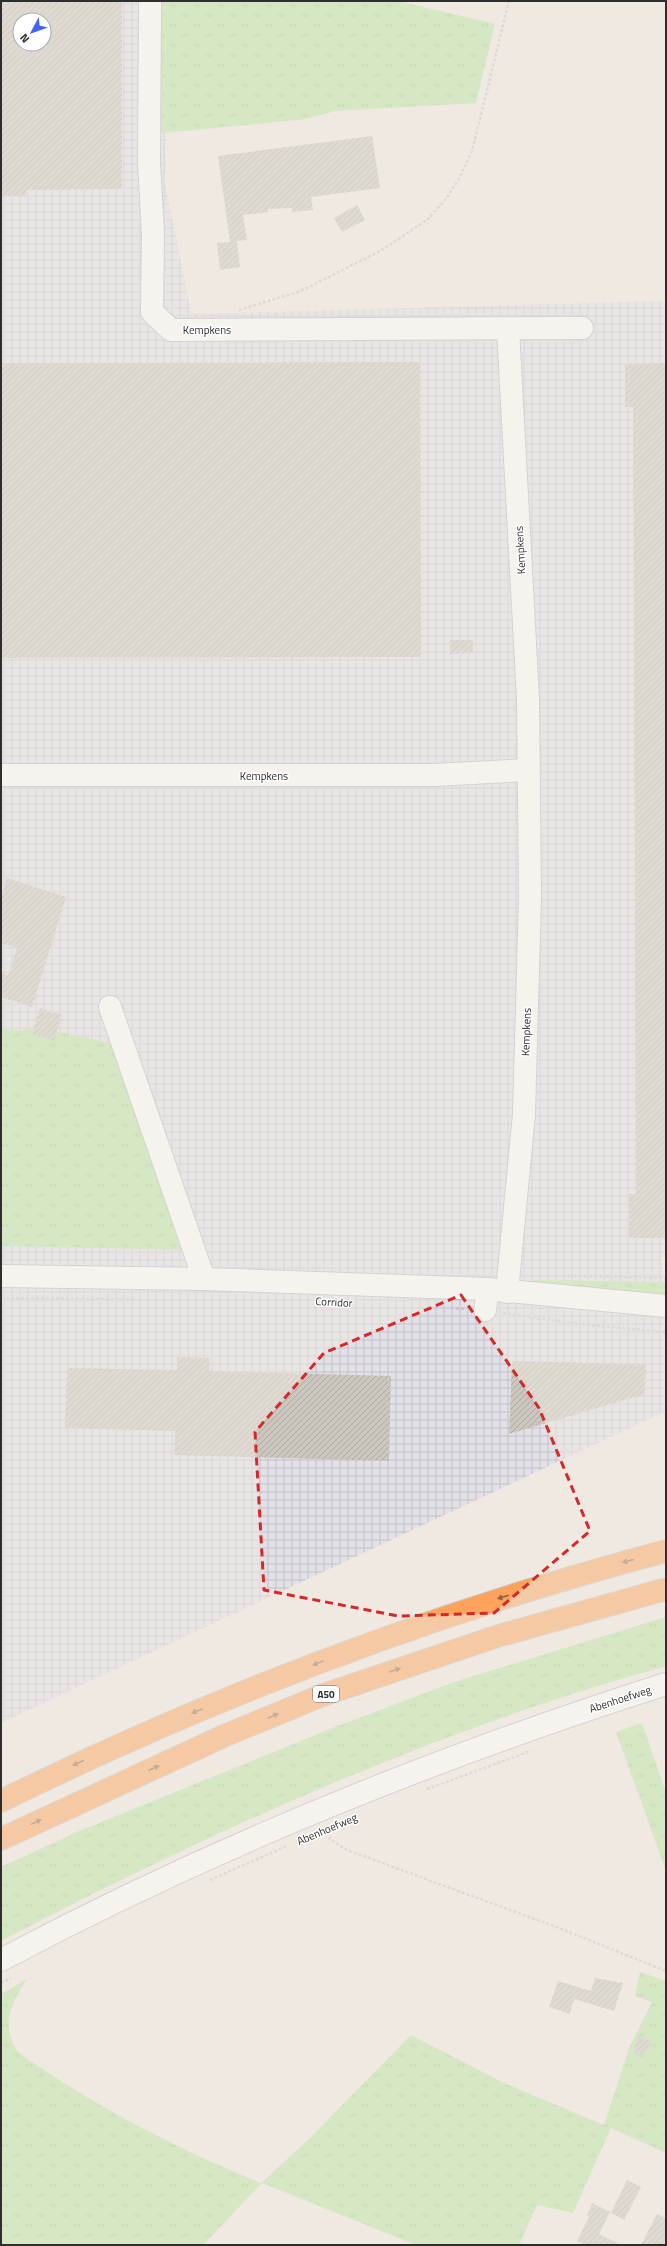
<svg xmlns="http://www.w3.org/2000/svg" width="667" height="2246" font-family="'Titillium Web',sans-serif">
	<defs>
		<pattern id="industrial-grid" width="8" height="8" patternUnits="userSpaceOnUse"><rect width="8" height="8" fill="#e3e1e8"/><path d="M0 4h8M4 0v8" fill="none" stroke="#c3c1c7"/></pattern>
		<pattern id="grass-tufts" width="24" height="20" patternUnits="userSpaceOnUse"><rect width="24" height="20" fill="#b6e59e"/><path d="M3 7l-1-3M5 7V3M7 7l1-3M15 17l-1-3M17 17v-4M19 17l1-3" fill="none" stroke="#9dc588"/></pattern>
		<pattern id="building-hatch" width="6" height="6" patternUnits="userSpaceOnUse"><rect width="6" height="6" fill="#cbc7bf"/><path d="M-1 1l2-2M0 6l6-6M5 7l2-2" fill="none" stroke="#afaba4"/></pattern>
	</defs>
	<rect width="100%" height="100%" fill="#efe9e1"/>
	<path fill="url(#industrial-grid)" fill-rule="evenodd" d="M1 1H168L165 182 191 314 666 301V1258H662L666 1301V1411L1 1723ZM20 20H44V44H20Z"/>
	<g fill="url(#grass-tufts)">
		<path d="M158 1H398L495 24 476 103 335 111 306 119 164 133 158 128Z"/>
		<path d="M1 1026C13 1034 22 1028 34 1029 61 1031 89 1039 115 1044L190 1250 1 1246Z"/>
		<path d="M532 1280 666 1282V1299L542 1286Z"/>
		<path d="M666 1617V1666C435 1730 213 1830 1 1941V1867L77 1832 330 1729 454 1682Z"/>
		<path d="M642 1723 666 1793V1871L616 1732Z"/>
		<path d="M640 1972 666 1981V2153L611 2128 573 2213 537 2205 519 2245H416L262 2183 203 2245H1V1994L27 1979C11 2003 0 2025 18 2052 92 2105 177 2149 261 2183L309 2139 411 2035 504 2083 604 2125 629 2048 652 2002 635 1996Z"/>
	</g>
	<g fill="url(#building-hatch)" fill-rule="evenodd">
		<path d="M1 1H122V189L26 190V196H1ZM20 20H44V44H20Z"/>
		<path d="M372 136 380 188 311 197 313 210 292 212V208L268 209V212L243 215 247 240 237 241 240 267 220 270 217 243 230 242 218 156Z"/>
		<path d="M357 205 365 220 342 232 334 218Z"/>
		<path d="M420 362 421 657 1 658V363Z"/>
		<path d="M666 363V1238H629V1194H636L633 407H625V364Z"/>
		<path d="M450 640H473V653L450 654Z"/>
		<path d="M7 878 66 897 32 1007 1 997V972L8 975 17 948 1 943V898Z"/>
		<path d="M40 1008 62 1015 54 1041 32 1034Z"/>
		<path d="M177 1357 210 1358 209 1371 391 1376 389 1461 174 1455 175 1431 65 1428 67 1368 177 1370Z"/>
		<path d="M512 1361 646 1364 645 1394 509 1434Z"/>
		<path d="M595 1978 623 1983 614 2011 574 1999 570 2014 549 2007 558 1981 591 1991Z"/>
		<path d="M638 2037 651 2041 645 2055 633 2052Z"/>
		<path d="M627 2180 641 2187 624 2220 611 2213Z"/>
		<path d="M592 2203 610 2212 599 2234 621 2245H585L577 2241 589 2217 587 2216Z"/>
		<path d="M657 2214 666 2218V2245H641Z"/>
	</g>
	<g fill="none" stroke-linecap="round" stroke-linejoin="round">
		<defs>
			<g id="minor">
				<path d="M150 1 149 163 153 234 152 312 171 330 582 328"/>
				<path d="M1 775H434L528 770"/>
				<path d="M110 1007 204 1279"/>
				<path d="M1 1276 204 1279 488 1289 666 1306"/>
				<path d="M507 1292 524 1114 530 897 528 699 508 329"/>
				<path d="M485 1310 488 1289"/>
				<path d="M1 1960C213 1847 437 1757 666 1684"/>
			</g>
			<g id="highway">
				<path d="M1 1801C214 1696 436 1612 666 1551"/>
				<path d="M1 1839 226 1735 323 1695 498 1636 666 1589"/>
			</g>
		</defs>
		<use href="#minor" stroke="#b4b7c1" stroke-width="24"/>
		<use href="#highway" stroke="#c9c9c9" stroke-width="24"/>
		<g stroke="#c9c9c9" stroke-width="2.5" stroke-dasharray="3 2" stroke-linecap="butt">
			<path d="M239 310 301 291 382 250 428 219 446 199 459 179 472 151 509 1"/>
			<path d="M569 1276 666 1278"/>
			<path d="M1 1298 134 1299"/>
			<path d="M451 1308 466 1309"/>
			<path d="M503 1313 580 1324 666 1332"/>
			<path d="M427 1789 531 1751"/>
			<path d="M324 1828 330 1839 347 1850 559 1928 666 1971"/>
			<path d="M210 1880 287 1846"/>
			<path d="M1 1983 11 1978"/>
		</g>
		<use href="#minor" stroke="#fff" stroke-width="22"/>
		<use href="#highway" stroke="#ffa35c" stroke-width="22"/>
	</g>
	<defs><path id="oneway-solid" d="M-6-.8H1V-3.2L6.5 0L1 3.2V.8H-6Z"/></defs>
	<g fill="#8c6343">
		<use href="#oneway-solid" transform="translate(628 1561) rotate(165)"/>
		<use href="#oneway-solid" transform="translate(503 1597) rotate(163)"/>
		<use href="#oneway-solid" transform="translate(318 1663) rotate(158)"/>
		<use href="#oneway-solid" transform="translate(395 1670) rotate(-19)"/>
		<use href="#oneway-solid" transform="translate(197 1711) rotate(158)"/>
		<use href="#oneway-solid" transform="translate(273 1716) rotate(-22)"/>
		<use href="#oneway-solid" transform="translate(78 1763) rotate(156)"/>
		<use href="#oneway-solid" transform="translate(154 1768) rotate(-24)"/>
		<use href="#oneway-solid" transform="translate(36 1822) rotate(-26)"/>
	</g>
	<path d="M0 0H667V2246H0ZM461 1295 539 1408 590 1531 494 1613 398 1616 264 1590 255 1432 324 1353Z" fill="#efe9e1" fill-opacity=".55" fill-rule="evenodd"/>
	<path fill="none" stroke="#d62828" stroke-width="3" stroke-dasharray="8 5" stroke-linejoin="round" d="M461 1295 539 1408 590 1531 494 1613 398 1616 264 1590 255 1432 324 1353Z"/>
	<g text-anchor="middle" stroke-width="3" stroke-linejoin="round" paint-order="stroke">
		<rect fill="#fff" stroke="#6d6d6d" stroke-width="1" x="313" y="1686" width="26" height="16" rx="3"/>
		<g font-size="10" font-weight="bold" fill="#2e2e2e">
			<text x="326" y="1698">A50</text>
		</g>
		<g font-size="11" fill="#2e2e2e" stroke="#fff">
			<text x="207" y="334">Kempkens</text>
			<text transform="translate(520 550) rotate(-93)" y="4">Kempkens</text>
			<text x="264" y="780">Kempkens</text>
			<text transform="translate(526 1032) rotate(-88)" y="4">Kempkens</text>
			<text transform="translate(334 1302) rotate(3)" y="4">Corridor</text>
			<text transform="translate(620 1699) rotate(-18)" y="4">Abenhoefweg</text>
			<text transform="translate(327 1829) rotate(-23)" y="4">Abenhoefweg</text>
		</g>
	</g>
	<rect width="667" height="2246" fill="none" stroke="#2e2e2e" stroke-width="4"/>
	<g transform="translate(32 32) rotate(229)"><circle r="19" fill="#ffffff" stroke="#ababab"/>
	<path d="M0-3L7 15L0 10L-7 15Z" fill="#4264fb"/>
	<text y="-6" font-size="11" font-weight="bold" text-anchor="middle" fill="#2e2e2e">N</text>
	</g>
</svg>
